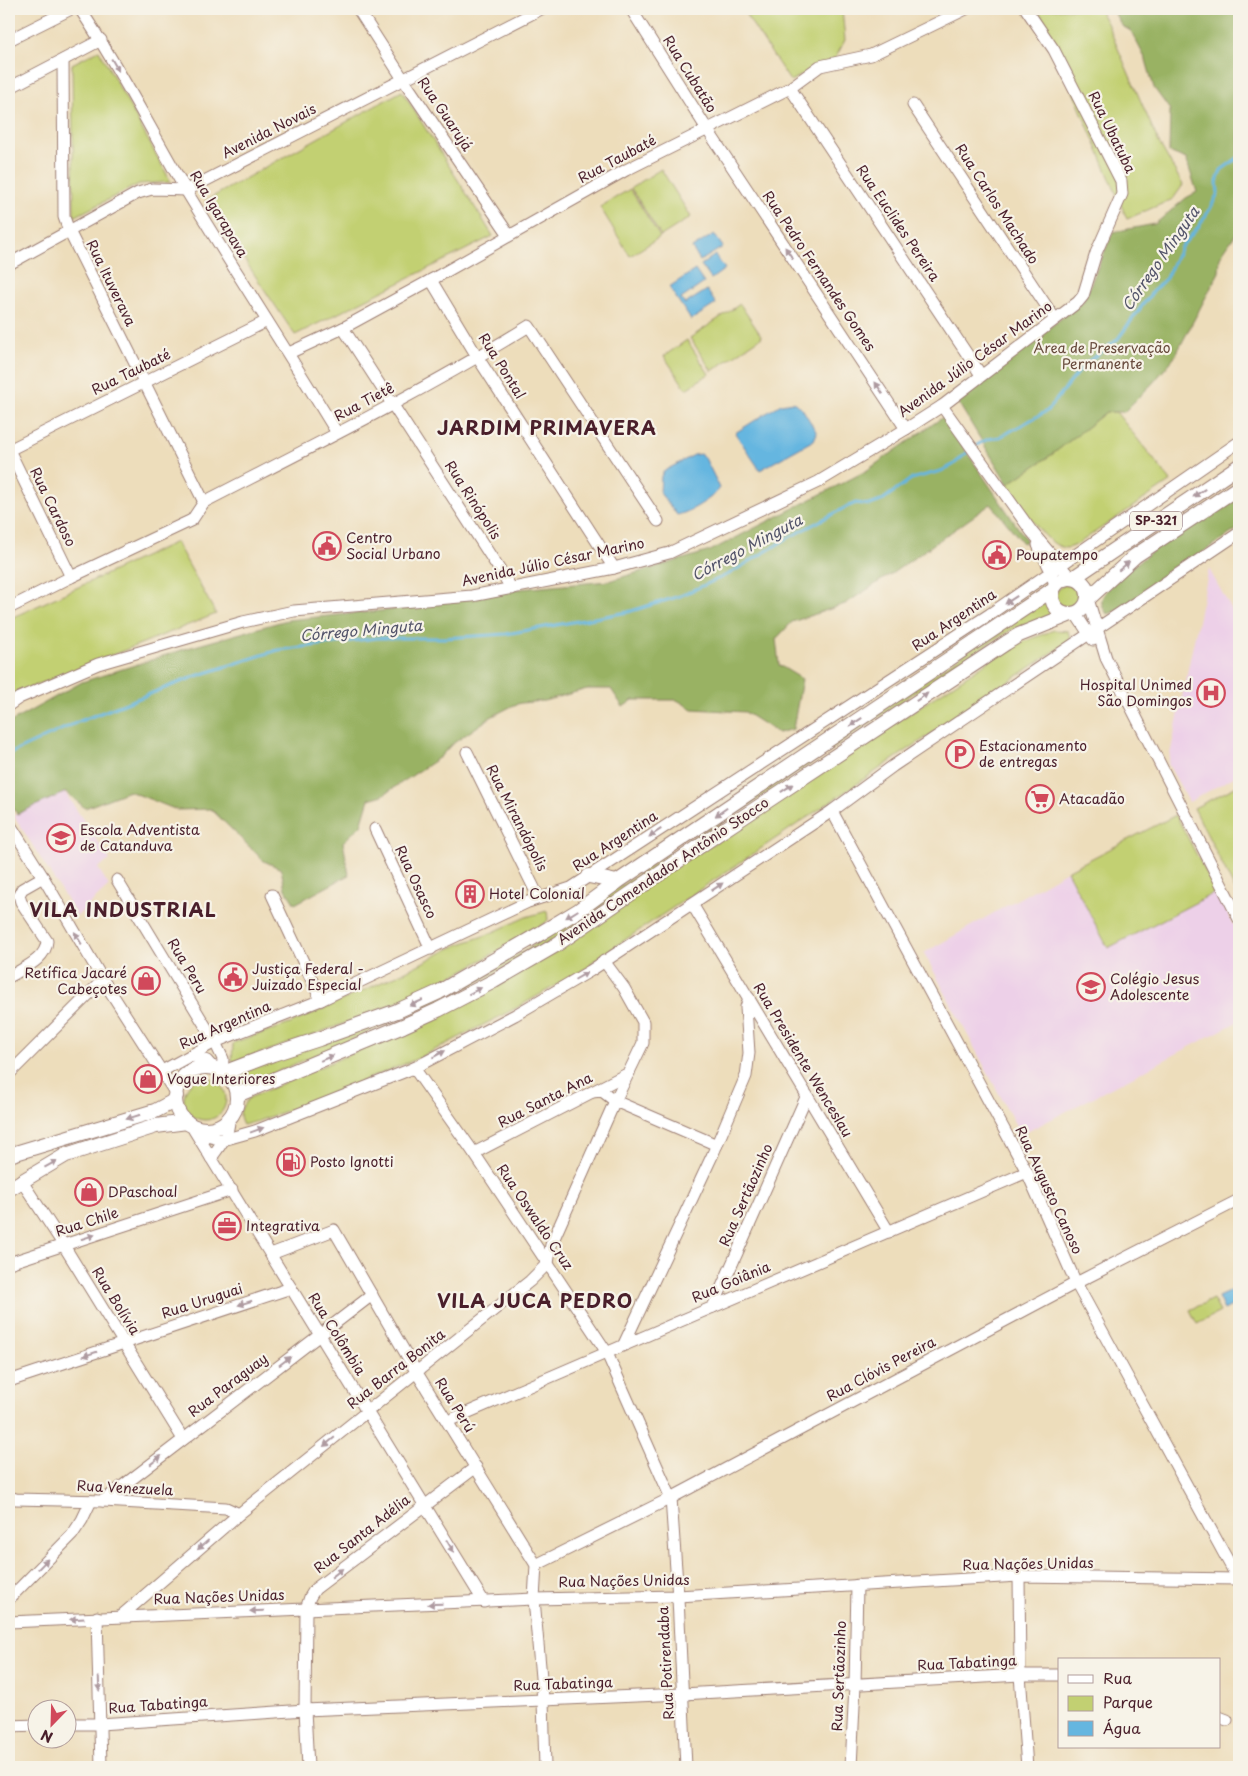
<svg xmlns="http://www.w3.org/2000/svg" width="1248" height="1776" font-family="'Playpen Sans',sans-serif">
	<rect width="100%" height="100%" fill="#f7f3e8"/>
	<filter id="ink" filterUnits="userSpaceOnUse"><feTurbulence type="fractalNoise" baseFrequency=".02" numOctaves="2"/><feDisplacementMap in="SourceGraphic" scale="10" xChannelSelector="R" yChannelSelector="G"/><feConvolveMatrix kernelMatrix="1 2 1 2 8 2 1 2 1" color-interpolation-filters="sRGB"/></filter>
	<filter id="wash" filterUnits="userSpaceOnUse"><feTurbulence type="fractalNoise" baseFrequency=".0096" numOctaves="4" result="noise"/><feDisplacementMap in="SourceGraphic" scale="20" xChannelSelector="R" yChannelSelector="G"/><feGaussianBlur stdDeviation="1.12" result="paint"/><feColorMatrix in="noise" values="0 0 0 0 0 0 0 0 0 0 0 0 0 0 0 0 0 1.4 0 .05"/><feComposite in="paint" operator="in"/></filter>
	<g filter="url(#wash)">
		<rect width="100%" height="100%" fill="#edddbb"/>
		<g fill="#edd0e8">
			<path d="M1209 569 1239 623V774L1189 802 1168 764Z"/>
			<path d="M64 791 110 860 98 868 109 886 77 916 14 816Z"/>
			<path d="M1067 871 1108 948 1216 892 1239 934V1021L1021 1135 924 953Z"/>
		</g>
		<g fill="#c2d072" stroke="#86784e">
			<path d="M742 9H842L845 40 835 59 790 81Z"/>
			<path d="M1038 9H1099L1107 23 1158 141 1183 185 1173 199 1127 219Z"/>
			<path d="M99 50 171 182 139 184 74 217 72 64Z"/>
			<path d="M402 91 493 236 295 335 205 201Z"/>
			<path d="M661 169 691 217 661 236 631 188Z"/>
			<path d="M630 189 660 237 630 256 600 207Z"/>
			<path d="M740 304 762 337 712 371 690 338Z"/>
			<path d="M687 340 709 374 686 389 664 356Z"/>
			<path d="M1106 412H1116L1171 481 1076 545C1073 546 1068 548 1065 548 1044 545 1019 501 1008 484L1054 453Z"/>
			<path d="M176 542 216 614 9 696V619Z"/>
			<circle cx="1067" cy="596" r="11"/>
			<path d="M1047 598 1055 613 1009 631 971 654 544 945 456 994 242 1087 236 1071 494 968 525 951Z"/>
			<path d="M1054 630 1068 631 1070 638 1068 642 592 962 590 966 518 1007 419 1058 316 1100 258 1121 243 1125C237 1114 241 1107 249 1098L401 1032 708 847 1010 647Z"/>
			<path d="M1239 785V898L1194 808Z"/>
			<path d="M1176 815 1216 892 1108 948 1067 871Z"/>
			<path d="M547 911 548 920 545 923C509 945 473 966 435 985 370 1016 302 1039 235 1062L232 1060 233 1044 235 1042 290 1024 404 972 455 946 489 934 526 917Z"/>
			<circle cx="205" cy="1099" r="21"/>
			<path d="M1213 1299 1220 1312 1197 1324 1190 1310Z"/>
		</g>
		<g fill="#99b264" stroke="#726848">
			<path d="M1112 9H1239V229L1220 257 1219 272 1174 358 1152 384 1124 412H1106L1054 453 1008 484 956 399 1083 302 1113 232 1155 224 1186 198 1197 192 1186 159 1169 152 1170 110 1154 88 1146 60 1131 31 1122 26Z"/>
			<path d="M943 417 1027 541 1023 543 991 504 894 572 845 604 792 622 776 639 779 665 802 679 793 729 778 733 745 712 692 709 677 700H633L623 707 611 689H587L544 701 521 703 514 705 491 717 451 745 440 757 383 795 369 799 361 825 343 842 349 875 295 904 285 889 281 869 264 861 211 809 177 810 129 791 85 808 66 792 17 814 9 801V723L82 682 188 648 287 620 411 608 497 591 609 581 710 551 866 471Z"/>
			<path d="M1239 491V528L1114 612 1107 614C1104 609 1101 605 1102 599 1106 578 1217 507 1239 491Z"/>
		</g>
		<g fill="#65b6e0" stroke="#586a86">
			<path d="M714 234 723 247 700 261 692 248Z"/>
			<path d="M715 255 725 269 711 279 701 265Z"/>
			<path d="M695 270 704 283 681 299 685 304 707 290 716 304 691 320 669 287Z"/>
			<path d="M793 402 802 408 817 433 814 440 760 470 735 433 781 404Z"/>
			<path d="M700 454 705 458 720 488C713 498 689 513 677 515L660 493 661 476 664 471 694 455Z"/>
			<path d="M1235 1289 1239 1298V1302L1224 1310 1218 1297Z"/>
		</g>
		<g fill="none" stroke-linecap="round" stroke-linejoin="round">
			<g stroke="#65b6e0" stroke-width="3">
				<path d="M975 446 988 439 1000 437 1047 411 1086 363 1117 340 1153 291 1166 278 1181 247 1199 226 1210 209 1218 193 1217 182 1221 170 1239 157"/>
				<path d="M9 754 80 721 196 676 278 650 377 638H444L506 634 628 612 680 596 729 574 788 538 846 507 856 503 870 505 881 501 911 479 941 471 953 465 970 450"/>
			</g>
		</g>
	</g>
	<g filter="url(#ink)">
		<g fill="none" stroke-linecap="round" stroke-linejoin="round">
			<defs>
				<g id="minor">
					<path d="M80 9C120 68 151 131 187 192 236 273 288 352 337 433"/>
					<path d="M358 9 403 79 509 235"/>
					<path d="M631 9 707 129 906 429"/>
					<path d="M9 40 71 9"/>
					<path d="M63 60 64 217 69 231 204 502"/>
					<path d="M9 88 101 40"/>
					<path d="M790 88 981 375"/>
					<path d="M913 105 1055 319"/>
					<path d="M9 264 138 193 152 189 187 190 541 9"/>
					<path d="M431 280 478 358 614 568"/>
					<path d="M343 328 512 589"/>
					<path d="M289 353 343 328 431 280 626 170 790 88 820 66 871 55 966 9"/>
					<path d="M942 406 1032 532 1070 577"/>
					<path d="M9 450 267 321"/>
					<path d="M9 450 71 577"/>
					<path d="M1038 545 1050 569 1055 585"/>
					<path d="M1088 599 1106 658 1239 919"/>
					<path d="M9 608 71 577 192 520 204 502C313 446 424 391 529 326L658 521"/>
					<path d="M1075 613 1093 640"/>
					<path d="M9 705 19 698 98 664 243 622 294 611 472 596 614 568 669 553 818 482 906 429 942 406 1078 302 1083 296 1096 253 1122 194 1121 181 1054 50 1026 9"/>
					<path d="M467 752 539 898"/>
					<path d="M832 811 1027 1172 1076 1283 1239 1581"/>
					<path d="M9 823 43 877 103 980 176 1094"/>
					<path d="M375 829 431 949"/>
					<path d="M117 880 215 1042 223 1059 222 1072"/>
					<path d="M272 895 321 1000"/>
					<path d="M692 904 889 1232"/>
					<path d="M9 977C23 968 46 960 47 941L21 902 19 895 22 889 43 877"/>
					<path d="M191 1055 207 1061 213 1068"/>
					<path d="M414 1068 474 1153 606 1351 671 1498 678 1598 686 1767"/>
					<path d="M162 1071 215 1042 321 1000 528 902 571 888 990 614 1239 442"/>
					<path d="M9 1074 103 980"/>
					<path d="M592 1092 602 1091 615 1101 717 1145"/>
					<path d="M196 1127 206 1136 223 1140 255 1131 414 1068 515 1015 590 971 832 811 893 766 1239 533"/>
					<path d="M194 1130 484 1602"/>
					<path d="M474 1153 629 1073"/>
					<path d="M211 1158C220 1146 229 1135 229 1120"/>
					<path d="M21 1180 61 1241 183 1439"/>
					<path d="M271 1254 334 1230 417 1373 536 1565 534 1599 543 1700 545 1767"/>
					<path d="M9 1263 232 1190"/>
					<path d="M713 1307 807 1095"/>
					<path d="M624 1344 712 1156 746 1076 749 1053 746 1007 749 998"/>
					<path d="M9 1381 291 1288"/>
					<path d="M448 1421 1027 1172"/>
					<path d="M9 1497 16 1499 103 1501 226 1508 239 1514"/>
					<path d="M103 1501 372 1295"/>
					<path d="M536 1565 671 1498 1076 1283 1239 1200"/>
					<path d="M1019 1576 1020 1675 1027 1767"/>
					<path d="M9 1599 72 1535 82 1520 91 1501"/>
					<path d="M121 1616 239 1514 530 1281 548 1263 551 1245 615 1101 643 1043V1022L624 988 604 961"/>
					<path d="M97 1617 101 1767"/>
					<path d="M9 1622 534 1599 678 1596 1019 1576 1239 1579"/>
					<path d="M1219 1717 1227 1720"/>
					<path d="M68 1724H100L305 1710 683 1694 1020 1675H1059"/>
					<path d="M9 1726 38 1725"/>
					<path d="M308 1767 305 1710 306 1609 310 1597 315 1589 476 1467"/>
					<path d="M851 1767 855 1685 857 1585"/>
				</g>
				<g id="major">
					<circle cx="1070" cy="596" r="18"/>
					<path d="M1073 578 1239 466"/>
					<path d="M1088 599 1135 556 1239 487"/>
					<path d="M589 876 617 882"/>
					<circle cx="206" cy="1098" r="31"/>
					<path d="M223 1073 273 1054 319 1039 397 1011 439 992 541 933 579 910 617 882 734 803 1052 590"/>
					<path d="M237 1095 403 1026 438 1010 494 981 556 945 716 835 1006 643 1019 635 1071 614"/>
					<path d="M9 1155 155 1111 172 1102 176 1096"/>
					<path d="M9 1189 66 1155 156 1126 187 1122"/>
				</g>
			</defs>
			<use href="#minor" stroke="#9c7e73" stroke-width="13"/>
			<use href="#major" stroke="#9c7e73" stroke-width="16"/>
			<use href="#minor" stroke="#fff" stroke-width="11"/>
			<use href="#major" stroke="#fff" stroke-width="14"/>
		</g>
		<defs><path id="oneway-solid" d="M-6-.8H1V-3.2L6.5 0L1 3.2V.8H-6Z" transform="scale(1.25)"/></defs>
		<g fill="#ae9aa0">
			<use href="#oneway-solid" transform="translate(115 65) rotate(60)"/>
			<use href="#oneway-solid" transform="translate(789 253) rotate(-124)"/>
			<use href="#oneway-solid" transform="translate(879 388) rotate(-124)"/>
			<use href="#oneway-solid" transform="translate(1199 493) rotate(146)"/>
			<use href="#oneway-solid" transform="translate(1124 566) rotate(-40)"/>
			<use href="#oneway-solid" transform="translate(1011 600) rotate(146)"/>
			<use href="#oneway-solid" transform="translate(922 697) rotate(-34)"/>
			<use href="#oneway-solid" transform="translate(856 722) rotate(146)"/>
			<use href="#oneway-solid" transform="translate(787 788) rotate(-34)"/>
			<use href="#oneway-solid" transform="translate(721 812) rotate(145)"/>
			<use href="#oneway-solid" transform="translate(655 833) rotate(147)"/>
			<use href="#oneway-solid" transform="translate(717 887) rotate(-34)"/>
			<use href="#oneway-solid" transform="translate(572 914) rotate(148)"/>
			<use href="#oneway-solid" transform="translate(78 938) rotate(-120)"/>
			<use href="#oneway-solid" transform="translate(581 976) rotate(-30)"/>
			<use href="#oneway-solid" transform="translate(475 991) rotate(-27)"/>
			<use href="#oneway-solid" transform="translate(416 1003) rotate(155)"/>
			<use href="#oneway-solid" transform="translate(439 1054) rotate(-28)"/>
			<use href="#oneway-solid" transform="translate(327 1058) rotate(-23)"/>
			<use href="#oneway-solid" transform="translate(133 1117) rotate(163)"/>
			<use href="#oneway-solid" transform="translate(257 1130) rotate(-20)"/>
			<use href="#oneway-solid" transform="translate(51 1164) rotate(-29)"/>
			<use href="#oneway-solid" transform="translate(88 1237) rotate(-18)"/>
			<use href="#oneway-solid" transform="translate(245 1303) rotate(162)"/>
			<use href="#oneway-solid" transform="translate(90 1354) rotate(162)"/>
			<use href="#oneway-solid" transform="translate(285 1361) rotate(-37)"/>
			<use href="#oneway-solid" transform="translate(329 1442) rotate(141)"/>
			<use href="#oneway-solid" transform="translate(156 1460) rotate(-38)"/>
			<use href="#oneway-solid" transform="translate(203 1545) rotate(139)"/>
			<use href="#oneway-solid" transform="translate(450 1546) rotate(59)"/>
			<use href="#oneway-solid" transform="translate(43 1564) rotate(-46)"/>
			<use href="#oneway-solid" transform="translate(337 1573) rotate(-38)"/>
			<use href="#oneway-solid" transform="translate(435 1604) rotate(178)"/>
			<use href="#oneway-solid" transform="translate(257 1611) rotate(178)"/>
			<use href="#oneway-solid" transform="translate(77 1619) rotate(177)"/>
			<use href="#oneway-solid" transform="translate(99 1684) rotate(88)"/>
		</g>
	</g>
	<defs>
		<symbol id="civic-ring" viewBox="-11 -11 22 22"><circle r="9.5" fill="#f7f3e8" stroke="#d1495b" stroke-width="1.5"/><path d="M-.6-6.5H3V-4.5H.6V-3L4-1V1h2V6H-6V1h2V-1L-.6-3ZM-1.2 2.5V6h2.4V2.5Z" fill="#d1495b"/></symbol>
		<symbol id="hospital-ring" viewBox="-11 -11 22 22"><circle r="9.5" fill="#f7f3e8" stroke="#d1495b" stroke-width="1.5"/><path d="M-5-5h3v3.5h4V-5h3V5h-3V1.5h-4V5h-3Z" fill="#d1495b"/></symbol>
		<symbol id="parking-ring" viewBox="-11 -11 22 22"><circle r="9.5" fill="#f7f3e8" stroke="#d1495b" stroke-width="1.5"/><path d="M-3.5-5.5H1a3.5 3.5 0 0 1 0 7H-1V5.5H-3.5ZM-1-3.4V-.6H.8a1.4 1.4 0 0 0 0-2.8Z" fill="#d1495b"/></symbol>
		<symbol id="supermarket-ring" viewBox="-11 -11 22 22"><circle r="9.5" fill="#f7f3e8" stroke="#d1495b" stroke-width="1.5"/><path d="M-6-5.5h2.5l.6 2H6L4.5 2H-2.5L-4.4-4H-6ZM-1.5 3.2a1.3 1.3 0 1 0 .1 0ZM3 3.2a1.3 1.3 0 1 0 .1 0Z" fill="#d1495b"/></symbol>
		<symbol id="school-ring" viewBox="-11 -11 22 22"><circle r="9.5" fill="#f7f3e8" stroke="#d1495b" stroke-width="1.5"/><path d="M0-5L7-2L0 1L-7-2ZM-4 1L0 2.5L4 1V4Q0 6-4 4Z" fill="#d1495b"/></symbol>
		<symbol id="building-ring" viewBox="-11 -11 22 22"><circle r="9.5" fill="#f7f3e8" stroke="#d1495b" stroke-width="1.5"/><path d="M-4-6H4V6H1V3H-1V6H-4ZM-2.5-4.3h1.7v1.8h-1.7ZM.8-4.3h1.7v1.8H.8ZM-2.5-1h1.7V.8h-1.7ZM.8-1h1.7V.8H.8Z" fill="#d1495b"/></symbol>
		<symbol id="shop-ring" viewBox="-11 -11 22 22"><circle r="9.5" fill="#f7f3e8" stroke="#d1495b" stroke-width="1.5"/><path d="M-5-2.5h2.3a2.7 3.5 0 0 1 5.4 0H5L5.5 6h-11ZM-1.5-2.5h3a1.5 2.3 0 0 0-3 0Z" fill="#d1495b"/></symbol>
		<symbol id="fuel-ring" viewBox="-11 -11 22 22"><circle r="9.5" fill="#f7f3e8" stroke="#d1495b" stroke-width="1.5"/><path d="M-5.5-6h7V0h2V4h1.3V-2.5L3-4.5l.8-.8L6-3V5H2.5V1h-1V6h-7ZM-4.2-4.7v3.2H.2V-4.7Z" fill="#d1495b"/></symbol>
		<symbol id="office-ring" viewBox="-11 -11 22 22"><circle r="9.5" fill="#f7f3e8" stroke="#d1495b" stroke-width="1.5"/><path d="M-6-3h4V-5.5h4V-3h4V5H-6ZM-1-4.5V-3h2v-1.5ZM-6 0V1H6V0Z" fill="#d1495b"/></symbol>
	</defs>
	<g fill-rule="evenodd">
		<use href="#civic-ring" x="311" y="530" width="32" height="32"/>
		<use href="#civic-ring" x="981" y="539" width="32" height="32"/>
		<use href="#hospital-ring" x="1195" y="677" width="32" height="32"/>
		<use href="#parking-ring" x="944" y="738" width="32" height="32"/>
		<use href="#supermarket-ring" x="1024" y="783" width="32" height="32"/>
		<use href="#school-ring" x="45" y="822" width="32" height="32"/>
		<use href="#building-ring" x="454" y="878" width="32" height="32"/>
		<use href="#civic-ring" x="217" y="961" width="32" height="32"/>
		<use href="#shop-ring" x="130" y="965" width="32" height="32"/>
		<use href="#school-ring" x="1075" y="971" width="32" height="32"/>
		<use href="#shop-ring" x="132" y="1063" width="32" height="32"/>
		<use href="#fuel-ring" x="275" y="1146" width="32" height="32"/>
		<use href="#shop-ring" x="73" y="1176" width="32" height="32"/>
		<use href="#office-ring" x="211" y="1210" width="32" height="32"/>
	</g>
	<g text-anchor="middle" stroke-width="4.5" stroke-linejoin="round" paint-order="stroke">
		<rect fill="#f7f3e8" stroke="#7e5f64" stroke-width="1" x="1130" y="511.5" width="52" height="19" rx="4"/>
		<g font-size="12" font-weight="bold" fill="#4a1f2b">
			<text x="1156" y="525">SP-321</text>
		</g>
		<g font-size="14" fill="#4a1f2b" stroke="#f7f3e8">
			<text transform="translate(690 74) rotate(58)" y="5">Rua Cubatão</text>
			<text transform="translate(445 114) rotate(56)" y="5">Rua Guarujá</text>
			<text transform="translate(269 131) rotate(-27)" y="5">Avenida Novais</text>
			<text transform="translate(1112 132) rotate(64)" y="5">Rua Ubatuba</text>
			<text transform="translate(617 159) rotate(-28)" y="5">Rua Taubaté</text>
			<text transform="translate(997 204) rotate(57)" y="5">Rua Carlos Machado</text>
			<text transform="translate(219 214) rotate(59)" y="5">Rua Igarapava</text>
			<text transform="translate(898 223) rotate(56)" y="5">Rua Euclides Pereira</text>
			<text transform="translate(819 271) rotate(56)" y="5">Rua Pedro Fernandes Gomes</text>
			<text transform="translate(111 283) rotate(64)" y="5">Rua Ituverava</text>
			<text transform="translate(975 359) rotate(-36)" y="5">Avenida Júlio César Marino</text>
			<text transform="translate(502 366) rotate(58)" y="5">Rua Pontal</text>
			<text transform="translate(131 372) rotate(-26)" y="5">Rua Taubaté</text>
			<text transform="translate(364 402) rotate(-28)" y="5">Rua Tietê</text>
			<text transform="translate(473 500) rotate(57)" y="5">Rua Rinópolis</text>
			<text transform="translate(53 507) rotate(64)" y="5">Rua Cardoso</text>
			<text transform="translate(553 562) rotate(-12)" y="5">Avenida Júlio César Marino</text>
			<text transform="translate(954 620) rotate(-34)" y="5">Rua Argentina</text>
			<text transform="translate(517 818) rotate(63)" y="5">Rua Mirandópolis</text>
			<text transform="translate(615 841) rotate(-33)" y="5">Rua Argentina</text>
			<text transform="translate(663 871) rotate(-34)" y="5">Avenida Comendador Antônio Stocco</text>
			<text transform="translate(416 882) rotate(65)" y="5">Rua Osasco</text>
			<text transform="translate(187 966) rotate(59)" y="5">Rua Peru</text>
			<text transform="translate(225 1025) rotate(-24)" y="5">Rua Argentina</text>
			<text transform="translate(803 1060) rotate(59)" y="5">Rua Presidente Wenceslau</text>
			<text transform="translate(545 1100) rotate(-27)" y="5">Rua Santa Ana</text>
			<text transform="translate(1049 1190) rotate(65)" y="5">Rua Augusto Canoso</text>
			<text transform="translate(746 1195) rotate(-66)" y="5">Rua Sertãozinho</text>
			<text transform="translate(535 1217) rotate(56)" y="5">Rua Oswaldo Cruz</text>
			<text transform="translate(87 1222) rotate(-18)" y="5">Rua Chile</text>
			<text transform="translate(731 1282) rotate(-23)" y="5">Rua Goiânia</text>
			<text transform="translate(116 1301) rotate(58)" y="5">Rua Bolívia</text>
			<text transform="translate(202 1301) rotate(-18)" y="5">Rua Uruguai</text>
			<text transform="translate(337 1334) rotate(58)" y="5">Rua Colômbia</text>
			<text transform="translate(396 1369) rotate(-38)" y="5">Rua Barra Bonita</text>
			<text transform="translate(881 1369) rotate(-28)" y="5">Rua Clóvis Pereira</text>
			<text transform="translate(228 1385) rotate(-37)" y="5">Rua Paraguay</text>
			<text transform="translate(455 1405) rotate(58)" y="5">Rua Perú</text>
			<text transform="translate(125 1488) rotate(3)" y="5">Rua Venezuela</text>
			<text transform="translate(362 1534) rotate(-38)" y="5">Rua Santa Adélia</text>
			<text transform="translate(1028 1564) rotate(-1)" y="5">Rua Nações Unidas</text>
			<text transform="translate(624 1581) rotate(-1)" y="5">Rua Nações Unidas</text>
			<text transform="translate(219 1597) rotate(-2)" y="5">Rua Nações Unidas</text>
			<text transform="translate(666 1663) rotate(-93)" y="5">Rua Potirendaba</text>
			<text transform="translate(967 1663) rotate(-3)" y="5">Rua Tabatinga</text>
			<text transform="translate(839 1676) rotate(-88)" y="5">Rua Sertãozinho</text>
			<text transform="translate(563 1684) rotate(-2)" y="5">Rua Tabatinga</text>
			<text transform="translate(158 1705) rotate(-4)" y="5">Rua Tabatinga</text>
		</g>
		<g font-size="14" fill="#684b3d" stroke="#f7f3e8">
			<text x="1102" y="353">Área de Preservação<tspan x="1102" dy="16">Permanente</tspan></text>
		</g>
		<g font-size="14" fill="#4a1f2b" stroke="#f7f3e8" text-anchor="start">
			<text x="346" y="543">Centro<tspan x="346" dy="16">Social Urbano</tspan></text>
			<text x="1016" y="560">Poupatempo</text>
			<text x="1192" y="690" text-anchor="end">Hospital Unimed<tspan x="1192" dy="16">São Domingos</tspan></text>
			<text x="979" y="751">Estacionamento<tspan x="979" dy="16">de entregas</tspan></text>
			<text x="1059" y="804">Atacadão</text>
			<text x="80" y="835">Escola Adventista<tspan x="80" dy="16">de Catanduva</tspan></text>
			<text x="489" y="899">Hotel Colonial</text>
			<text x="252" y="974">Justiça Federal -<tspan x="252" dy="16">Juizado Especial</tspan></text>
			<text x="127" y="978" text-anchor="end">Retífica Jacaré<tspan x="127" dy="16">Cabeçotes</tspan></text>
			<text x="1110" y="984">Colégio Jesus<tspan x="1110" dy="16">Adolescente</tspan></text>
			<text x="167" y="1084">Vogue Interiores</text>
			<text x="310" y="1167">Posto Ignotti</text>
			<text x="108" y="1197">DPaschoal</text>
			<text x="246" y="1231">Integrativa</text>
		</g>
		<g font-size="15" font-style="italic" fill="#53546a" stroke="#f7f3e8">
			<text transform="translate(1161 259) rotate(-55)" y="5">Córrego Minguta</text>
			<text transform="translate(747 548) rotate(-28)" y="5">Córrego Minguta</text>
			<text transform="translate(361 631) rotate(-5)" y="5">Córrego Minguta</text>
		</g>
		<g font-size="19" font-weight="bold" letter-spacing="1" fill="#4a1f2b" stroke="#f7f3e8">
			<text x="547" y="435">JARDIM PRIMAVERA</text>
			<text x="123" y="917">VILA INDUSTRIAL</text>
			<text x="535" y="1308">VILA JUCA PEDRO</text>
		</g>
	</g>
	<rect width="1248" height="1776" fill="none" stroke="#f7f3e8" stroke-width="30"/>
	<rect x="1058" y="1658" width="162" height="90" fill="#f7f3e8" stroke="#b29e9c"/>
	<rect x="1068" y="1675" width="25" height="8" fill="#ffffff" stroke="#b29e9c"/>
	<text x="1103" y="1684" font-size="15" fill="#4a1f2b">Rua</text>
	<rect x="1068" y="1696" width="25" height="15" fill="#c2d072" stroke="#b29e9c"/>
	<text x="1103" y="1708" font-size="15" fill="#4a1f2b">Parque</text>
	<rect x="1068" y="1721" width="25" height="15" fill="#65b6e0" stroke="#b29e9c"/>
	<text x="1103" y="1734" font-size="15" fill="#4a1f2b">Água</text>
	<g transform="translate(52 1724) rotate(203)"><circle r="24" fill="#f7f3e8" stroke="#b29e9c"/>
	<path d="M0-4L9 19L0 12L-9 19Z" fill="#d1495b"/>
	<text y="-8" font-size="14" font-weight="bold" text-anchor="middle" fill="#4a1f2b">N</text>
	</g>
</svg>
